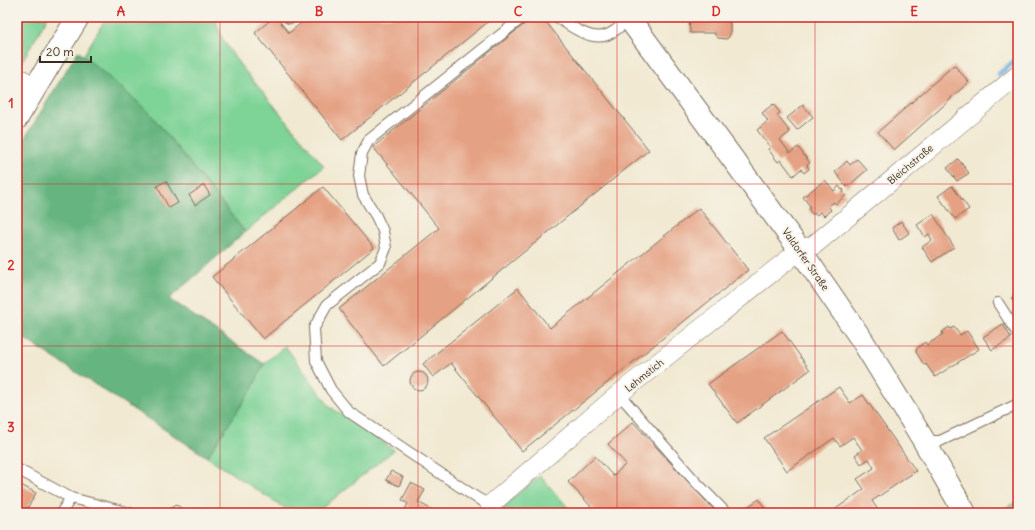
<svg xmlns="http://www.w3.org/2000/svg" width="1035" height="530" font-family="Delius,sans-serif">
	<rect width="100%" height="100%" fill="#f7f3e8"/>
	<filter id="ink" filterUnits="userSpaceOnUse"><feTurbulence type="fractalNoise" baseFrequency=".025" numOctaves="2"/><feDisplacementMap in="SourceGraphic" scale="8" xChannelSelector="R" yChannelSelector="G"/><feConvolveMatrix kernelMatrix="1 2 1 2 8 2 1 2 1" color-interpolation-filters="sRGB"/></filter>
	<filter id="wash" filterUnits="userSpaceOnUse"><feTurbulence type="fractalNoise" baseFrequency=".012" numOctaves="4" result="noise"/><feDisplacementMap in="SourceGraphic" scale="16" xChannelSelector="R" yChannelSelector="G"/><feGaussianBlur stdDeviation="0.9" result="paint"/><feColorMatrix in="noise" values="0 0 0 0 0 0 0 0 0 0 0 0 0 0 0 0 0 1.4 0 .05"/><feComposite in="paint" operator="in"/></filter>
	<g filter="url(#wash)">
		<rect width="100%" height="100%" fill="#f1e9d2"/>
		<g fill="#7ed397" stroke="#5c7e5a">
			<path d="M17 17H48L17 70Z"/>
			<path d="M107 17H217V25L223 40 240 65 324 166 245 232 148 111 83 56Z"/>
			<path d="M285 346 330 407 394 450 316 513H292L207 457 252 389 264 364Z"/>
			<path d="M540 476 573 513H503V506Z"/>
			<path d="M1018 501V513H996Z"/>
		</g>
		<path fill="#66b580" stroke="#50704f" d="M78 51 148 111 245 232 169 299 264 364 252 389 207 457 17 334V151Z"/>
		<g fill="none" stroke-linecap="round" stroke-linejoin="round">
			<path stroke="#69b0e0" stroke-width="5" d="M999 74 1018 58"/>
		</g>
		<g id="blocks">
			<g fill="#e5a183">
				<path d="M274 17H276L289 33 306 19 304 17H494L342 140 255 33Z"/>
				<path d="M282 17H298L295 22 289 24 283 21Z"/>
				<path d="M533 17H542L649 150 384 366 339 309 439 228 373 147Z"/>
				<path d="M689 17H717V20H726L730 23V35L727 39 718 38 715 35V33H690Z"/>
				<path d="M954 65 969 82 951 98V99L894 150 878 132Z"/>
				<path d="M773 104 780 113 777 115 790 132 780 140 790 153 798 147 810 163 807 165 809 169 804 173 801 169 793 176 781 160 778 162 768 149 770 147 757 130 768 121 762 113Z"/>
				<path d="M803 105 813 117 797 130 787 118Z"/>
				<path d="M857 159 867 170 847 187 835 172 847 161 850 165Z"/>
				<path d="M958 159 969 173 957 181 947 168Z"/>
				<path d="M825 180 834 191 839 186 842 190 843 189 844 191 843 192 846 195 836 204 834 202 828 206 831 210 824 216 820 212 817 215 816 214H812L809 210 810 206 803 197Z"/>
				<path d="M166 181 178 203 169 208 157 186Z"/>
				<path d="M204 185 210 195 195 205 189 195Z"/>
				<path d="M952 186 969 209 955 219 938 196Z"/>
				<path d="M323 187 374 248 263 339 212 277Z"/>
				<path d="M699 208 748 270 522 451 451 363 433 377 423 364 518 288 550 328Z"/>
				<path d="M933 214 954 247 932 262 922 247 932 240 929 234 925 237 917 225Z"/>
				<path d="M901 221 909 233 899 240 892 228Z"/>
				<path d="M1018 293V309L1011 298Z"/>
				<path d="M1003 324 1011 338 992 350 983 337Z"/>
				<path d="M949 327 950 329 954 327 960 335 967 331 979 349 935 377 926 364 924 365 916 352 917 348 925 342 927 345 943 334 942 332Z"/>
				<path d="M782 331 810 370 737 423 708 384Z"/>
				<circle cx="419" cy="381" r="9"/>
				<path d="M839 387 850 403 863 395 916 471 872 501 880 513H830L864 489 857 479 874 468 869 459 861 464 855 455 862 450 853 437 840 446 834 438 787 471 764 438Z"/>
				<path d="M633 422 717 513H597L568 482 595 456 613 476 626 464 608 444Z"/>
				<path d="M391 471 403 477 399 486 386 480Z"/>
				<path d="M17 483 36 493 25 513H17Z"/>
				<path d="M411 483 425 490 418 502 436 512 435 513H403L408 504 402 500Z"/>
				<path d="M759 499 768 513H739Z"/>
			</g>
		</g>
	</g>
	<g filter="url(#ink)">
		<use href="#blocks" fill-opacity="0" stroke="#7b6d5d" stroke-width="1"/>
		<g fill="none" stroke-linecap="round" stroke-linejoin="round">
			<defs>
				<g id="lane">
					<path d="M557 17C570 26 593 43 609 34 616 31 623 24 629 19"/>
					<path d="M998 303 1018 334"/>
					<path d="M619 394 694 480 726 513"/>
					<path d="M924 441H940L1018 404"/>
					<path d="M17 469 71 498 130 513"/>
					<path d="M490 505 477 498 349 412 331 390 316 361 314 328 327 305 380 263 386 248 383 231 376 216 363 195 359 176 362 153 369 140 523 17"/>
					<path d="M61 513 71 498"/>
					<path d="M175 513 176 511"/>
				</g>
				<g id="street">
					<path d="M17 80 21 79 35 87"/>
					<path d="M493 513 490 505 619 394 800 250 814 245 1018 75"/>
				</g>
				<g id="secondary">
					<path d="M628 17 800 250 862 340 924 441 965 513"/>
					<path d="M17 118 78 17"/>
				</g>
			</defs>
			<use href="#lane" stroke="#7b6d5d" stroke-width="12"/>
			<use href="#street" stroke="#7b6d5d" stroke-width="20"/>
			<use href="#secondary" stroke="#7b6d5d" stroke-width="24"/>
			<use href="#lane" stroke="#fff" stroke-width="10"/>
			<use href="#street" stroke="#fff" stroke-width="19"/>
			<use href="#secondary" stroke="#fff" stroke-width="22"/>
		</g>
	</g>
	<path fill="none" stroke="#d62828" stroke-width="1" stroke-opacity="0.55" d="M220 17V513M418 17V513M617 17V513M815 17V513M17 184H1018M17 346H1018"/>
	<g text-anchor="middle" stroke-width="4" stroke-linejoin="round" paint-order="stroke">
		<g font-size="10" fill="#3b2a1e" stroke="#f7f3e8">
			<text transform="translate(910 164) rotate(-40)" y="4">Bleichstraße</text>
			<text transform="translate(806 259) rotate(55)" y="4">Valdorfer Straße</text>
			<text transform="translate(644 375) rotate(-39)" y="4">Lehmstich</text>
		</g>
	</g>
	<rect width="1035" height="530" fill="none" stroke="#f7f3e8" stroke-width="44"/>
	<path d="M40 56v6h51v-6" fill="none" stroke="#3b2a1e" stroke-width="2"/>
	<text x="46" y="56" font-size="12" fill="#3b2a1e" stroke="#f7f3e8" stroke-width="3" paint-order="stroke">20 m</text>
	<rect x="22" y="22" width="991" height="486" fill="none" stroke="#d62828" stroke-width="1.5"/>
	<g font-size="13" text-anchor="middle" font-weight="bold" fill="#d62828">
		<text x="121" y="16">A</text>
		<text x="319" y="16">B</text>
		<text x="518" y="16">C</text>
		<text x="716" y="16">D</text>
		<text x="914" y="16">E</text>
		<text x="11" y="108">1</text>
		<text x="11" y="270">2</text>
		<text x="11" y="432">3</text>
	</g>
</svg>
